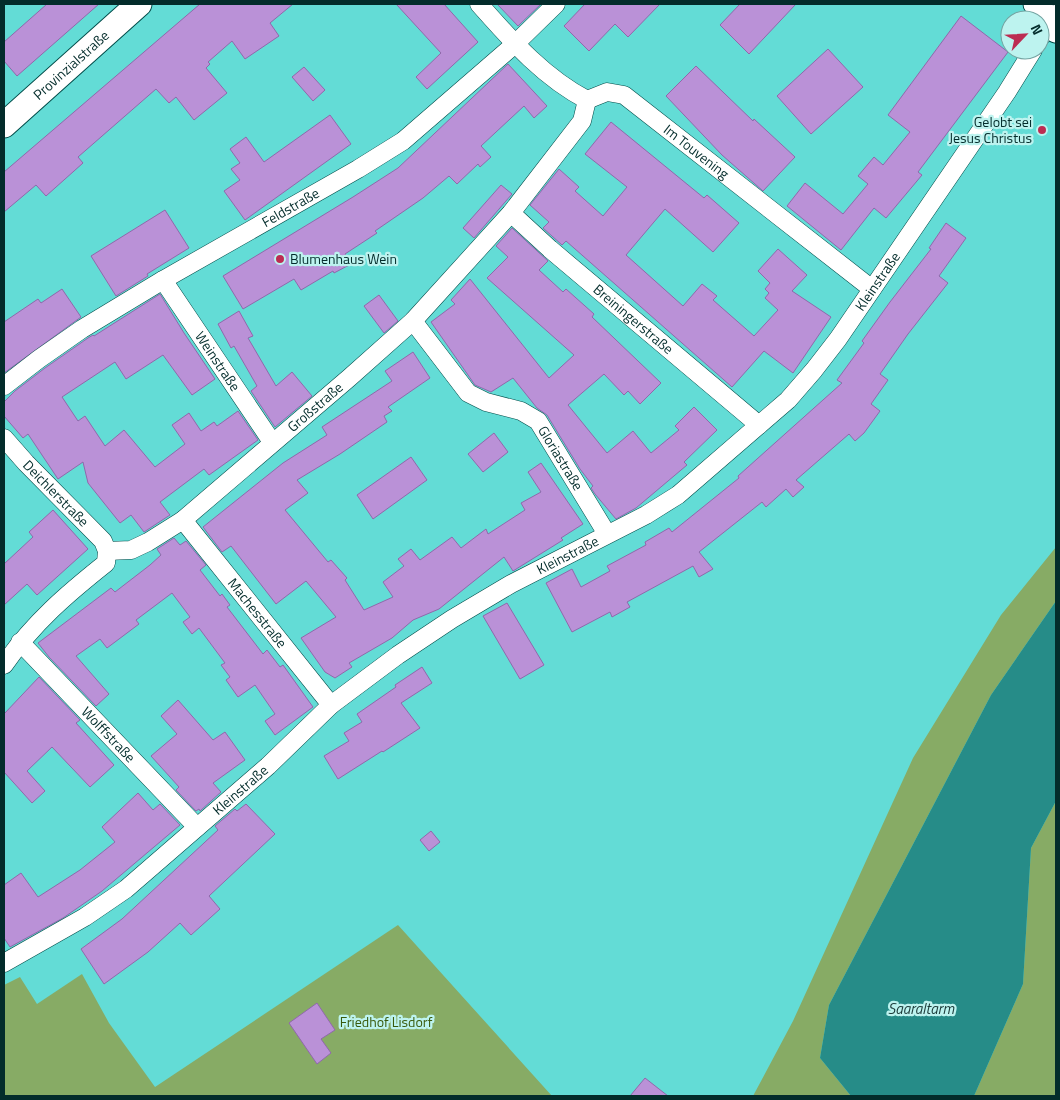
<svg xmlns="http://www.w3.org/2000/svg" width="1060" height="1100" font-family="'Titillium Web',sans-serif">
	<rect width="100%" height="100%" fill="#63dcd6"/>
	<g fill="#87ab65">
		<path d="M1056 547V601L991 695 829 1005 820 1058 851 1096H753L793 1021 913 758 1001 615Z"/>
		<path d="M1056 801V1096H974L1023 984 1031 848Z"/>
		<path d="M398 925 552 1096H4V985L20 977 37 1004 82 974 109 1023 155 1087Z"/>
	</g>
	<path fill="#268c88" d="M1056 601V801L1031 848 1023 984 974 1096H851L820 1058 829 1005 991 695Z"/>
	<g fill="#ba91d7" stroke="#9068ab">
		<path d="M47 4H99L17 76 4 61V42Z"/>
		<path d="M200 4H293L270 23 279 36 245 59 232 41 208 62 210 64 206 68 227 93 194 120 176 97 169 103 156 89 78 157 83 163 46 196 36 185 4 212V172Z"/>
		<path d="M396 4H444L478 42 427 89 416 77 441 53Z"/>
		<path d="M497 4H541L518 26Z"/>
		<path d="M585 4H660L628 37 615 24 589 51 564 26Z"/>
		<path d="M740 4H796L749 54 720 25Z"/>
		<path d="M961 16 1008 52 918 172 922 175 886 218 874 208 841 250 787 206 805 183 843 214 868 184 858 176 874 157 883 165 910 132 888 115Z"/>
		<path d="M828 49 863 87 811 134 777 96Z"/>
		<path d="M508 64 547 106 534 118 524 106 481 146 491 157 480 167 478 164 457 184 449 176 423 198 375 231 377 233 345 254 351 264 334 273 333 271 301 290 294 279 243 309 223 276 353 197 398 168Z"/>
		<path d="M696 66 753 121 754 119 795 157 763 191 722 155 666 96Z"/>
		<path d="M304 67 325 90 313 101 292 77Z"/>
		<path d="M330 115 351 144 245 220 224 191 240 180 231 169 240 163 230 149 246 137 264 162Z"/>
		<path d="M611 122 704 198 707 195 739 223 713 252 665 209 626 255 683 306 702 284 717 296 713 300 754 336 778 310 765 298 769 293 765 289 770 283 758 271 778 249 807 275 792 291 831 317 793 373 764 351 732 387 566 241 562 245 543 228 549 222 530 205 559 169 579 187 575 191 603 216 627 187 585 154Z"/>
		<path d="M501 185 512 194 474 238 463 228Z"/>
		<path d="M165 210 189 248 147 274 148 276 116 296 91 256Z"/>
		<path d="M946 223 966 238 939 276 948 283 908 334 880 374 888 380 871 404 880 411 864 433 855 441 849 434 796 480 804 487 793 497 786 489 766 507 762 502 699 552 713 569 699 577 693 566 627 602 630 607 612 617 610 612 572 632 546 583 572 569 581 587 610 571 607 566 646 545 645 542 669 528 672 532 739 478 738 476 842 383 837 380 864 343 862 341 890 302 931 249 929 248Z"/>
		<path d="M512 228 548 261 539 270 563 292 566 289 594 314 592 317 661 383 640 404 628 391 624 395 604 374 568 405 607 453 633 431 651 453 679 430 675 426 694 407 717 430 684 462 687 465 636 508 616 519 595 494 591 488 593 486 580 469 547 415 537 408 513 378 491 392 475 385 431 322 455 304 451 300 470 279 549 378 574 355 487 278 508 257 496 246Z"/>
		<path d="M62 289 81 317 4 373V322L38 299 41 303Z"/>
		<path d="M160 294 184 333 215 379 192 395 163 355 126 379 115 362 62 397 78 421 85 416 105 446 124 430 155 467 185 444 172 425 189 413 201 431 214 422 217 426 238 411 258 440 209 475 204 469 160 502 170 515 144 532 131 515 120 523 88 483 83 462 58 479 28 434 23 438 4 416V402L15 391 45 368 88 338 93 335 94 336Z"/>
		<path d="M379 295 398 321 384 333 364 306Z"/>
		<path d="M239 311 253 336 248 338 276 386 292 372 312 396 275 427 251 391 257 386 234 346 231 348 218 324Z"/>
		<path d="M413 352 430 378 388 407 392 411 384 416 387 422 340 454 297 480 308 493 285 510 328 562 331 560 347 578 345 580 364 610 393 597 383 582 404 566 398 559 411 549 420 560 452 537 461 548 486 529 488 534 525 510 521 503 541 492 528 472 541 463 583 524 561 538 563 540 513 571 504 557 439 609 413 620 392 638 349 663 352 667 335 678 325 672 301 638 336 617 306 581 276 604 231 546 222 552 203 527 283 463 327 435 322 427 392 381 385 371Z"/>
		<path d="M494 433 508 452 483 472 468 454Z"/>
		<path d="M411 457 427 480 373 519 357 495Z"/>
		<path d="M53 510 88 549 37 595 27 584 4 605V564L33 537 29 532Z"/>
		<path d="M174 538 180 545 186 541 206 565 200 570 220 596 222 594 230 605 227 607 263 654 267 650 280 667 283 665 313 707 275 735 265 721 275 714 255 685 238 697 226 680 230 677 221 665 225 663 199 628 192 634 183 622 190 617 172 593 136 620 139 624 107 648 100 639 76 656 109 694 96 706 49 657 38 643 111 588 115 592 150 565 161 555 157 549Z"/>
		<path d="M507 603 544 665 520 679 483 616Z"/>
		<path d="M422 667 432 683 401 703 420 728 383 752 382 751 338 779 324 756 349 741 344 733 362 722 357 714 396 687 395 685Z"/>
		<path d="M39 677 80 720 76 723 114 765 90 787 52 747 27 771 45 791 32 803 4 772V714Z"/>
		<path d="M178 700 213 740 225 732 245 760 213 783 221 792 200 811 199 809 196 811 176 790 179 787 151 756 177 734 161 716Z"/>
		<path d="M138 793 153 810 160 804 180 825 102 891 63 918 10 947 4 938V885L21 873 38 897 80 870 115 842 102 827Z"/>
		<path d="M246 804 275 834 209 896 220 909 191 935 180 923 148 952 104 984 81 949 122 919 218 830 215 826 235 809 237 811Z"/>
		<path d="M431 831 440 842 429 851 420 840Z"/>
		<path d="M317 1003 335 1030 321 1039 331 1053 317 1064 289 1023Z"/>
		<path d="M645 1078 668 1096H630Z"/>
	</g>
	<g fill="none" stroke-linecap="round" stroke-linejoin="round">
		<defs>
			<g id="street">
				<path id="s1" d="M479 4C511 40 543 77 587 100L607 92 624 95 872 289"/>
				<path d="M1040 38 1055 14"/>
				<path id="s2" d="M511 213 550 249 759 425"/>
				<path id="s3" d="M163 280 272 442"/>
				<path id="s4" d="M413 321 468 393 486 402 521 411 538 421 607 534"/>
				<path id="s5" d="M4 386 39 359 82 329 163 280 358 169 403 141 515 44 556 4"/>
				<path id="s6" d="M4 438 26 463 103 541 107 551 106 563C67 594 33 623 4 665"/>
				<path id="s7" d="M183 520 331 705"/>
				<path id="s8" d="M107 551 131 550 148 542 183 520 349 378 413 321 511 213 582 121 587 100"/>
				<path id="s9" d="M20 642 197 827"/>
				<path id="s10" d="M4 963 85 917 126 889 268 766 331 705 398 655 452 619 511 584 646 515 678 495 788 400 814 370 838 339 1007 92 1033 50"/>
			</g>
			<g id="secondary">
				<path d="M1036 4 1056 30"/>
				<path id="s11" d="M4 125 139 4"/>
			</g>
		</defs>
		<use href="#street" stroke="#004c49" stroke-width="19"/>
		<use href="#secondary" stroke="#004c49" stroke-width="27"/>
		<use href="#street" stroke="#fff" stroke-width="18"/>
		<use href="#secondary" stroke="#fff" stroke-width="25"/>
	</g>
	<g fill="#bc2c52" stroke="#bdf3ef" stroke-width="2">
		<circle cx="1042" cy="130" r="5"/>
		<circle cx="280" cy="259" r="5"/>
	</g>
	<g text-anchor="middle" stroke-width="4.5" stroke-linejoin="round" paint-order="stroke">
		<g font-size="14" fill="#032c2b" stroke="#bdf3ef">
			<text dy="5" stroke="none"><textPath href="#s11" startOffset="90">Provinzialstraße</textPath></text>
			<text dy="5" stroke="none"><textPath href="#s1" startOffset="276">Im Touvening</textPath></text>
			<text dy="5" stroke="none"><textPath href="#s5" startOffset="338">Feldstraße</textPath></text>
			<text dy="5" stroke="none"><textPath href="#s10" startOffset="1119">Kleinstraße</textPath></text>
			<text dy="5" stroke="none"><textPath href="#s2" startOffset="162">Breiningerstraße</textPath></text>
			<text dy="5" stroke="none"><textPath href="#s3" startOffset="98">Weinstraße</textPath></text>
			<text dy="5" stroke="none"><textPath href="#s8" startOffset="258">Großstraße</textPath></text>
			<text dy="5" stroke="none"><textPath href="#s4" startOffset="210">Gloriastraße</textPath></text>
			<text dy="5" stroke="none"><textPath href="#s6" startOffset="76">Deichlerstraße</textPath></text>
			<text dy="5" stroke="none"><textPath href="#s10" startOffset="699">Kleinstraße</textPath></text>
			<text dy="5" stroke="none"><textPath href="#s7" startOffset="119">Machesstraße</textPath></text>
			<text dy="5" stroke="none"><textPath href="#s9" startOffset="128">Wolffstraße</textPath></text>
			<text dy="5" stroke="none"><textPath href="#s10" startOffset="294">Kleinstraße</textPath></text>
		</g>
		<g font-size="14" fill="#032c2b" stroke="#bdf3ef" text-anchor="end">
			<text x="1032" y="127">Gelobt sei<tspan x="1032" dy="16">Jesus Christus</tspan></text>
			<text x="290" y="264" text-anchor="start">Blumenhaus Wein</text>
		</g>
		<g font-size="14" fill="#39590b" stroke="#bdf3ef">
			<text x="386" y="1027">Friedhof Lisdorf</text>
		</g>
		<g font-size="15" font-style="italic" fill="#1c3a39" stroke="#bdf3ef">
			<text x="921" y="1014">Saaraltarm</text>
		</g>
	</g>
	<rect width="1060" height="1100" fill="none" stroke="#032c2b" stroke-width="10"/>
	<g transform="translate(1025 35) rotate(65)"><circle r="24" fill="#bdf3ef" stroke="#73a3a1"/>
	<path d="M0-4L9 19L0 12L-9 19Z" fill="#bc2c52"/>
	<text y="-8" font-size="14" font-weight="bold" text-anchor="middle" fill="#032c2b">N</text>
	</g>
</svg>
